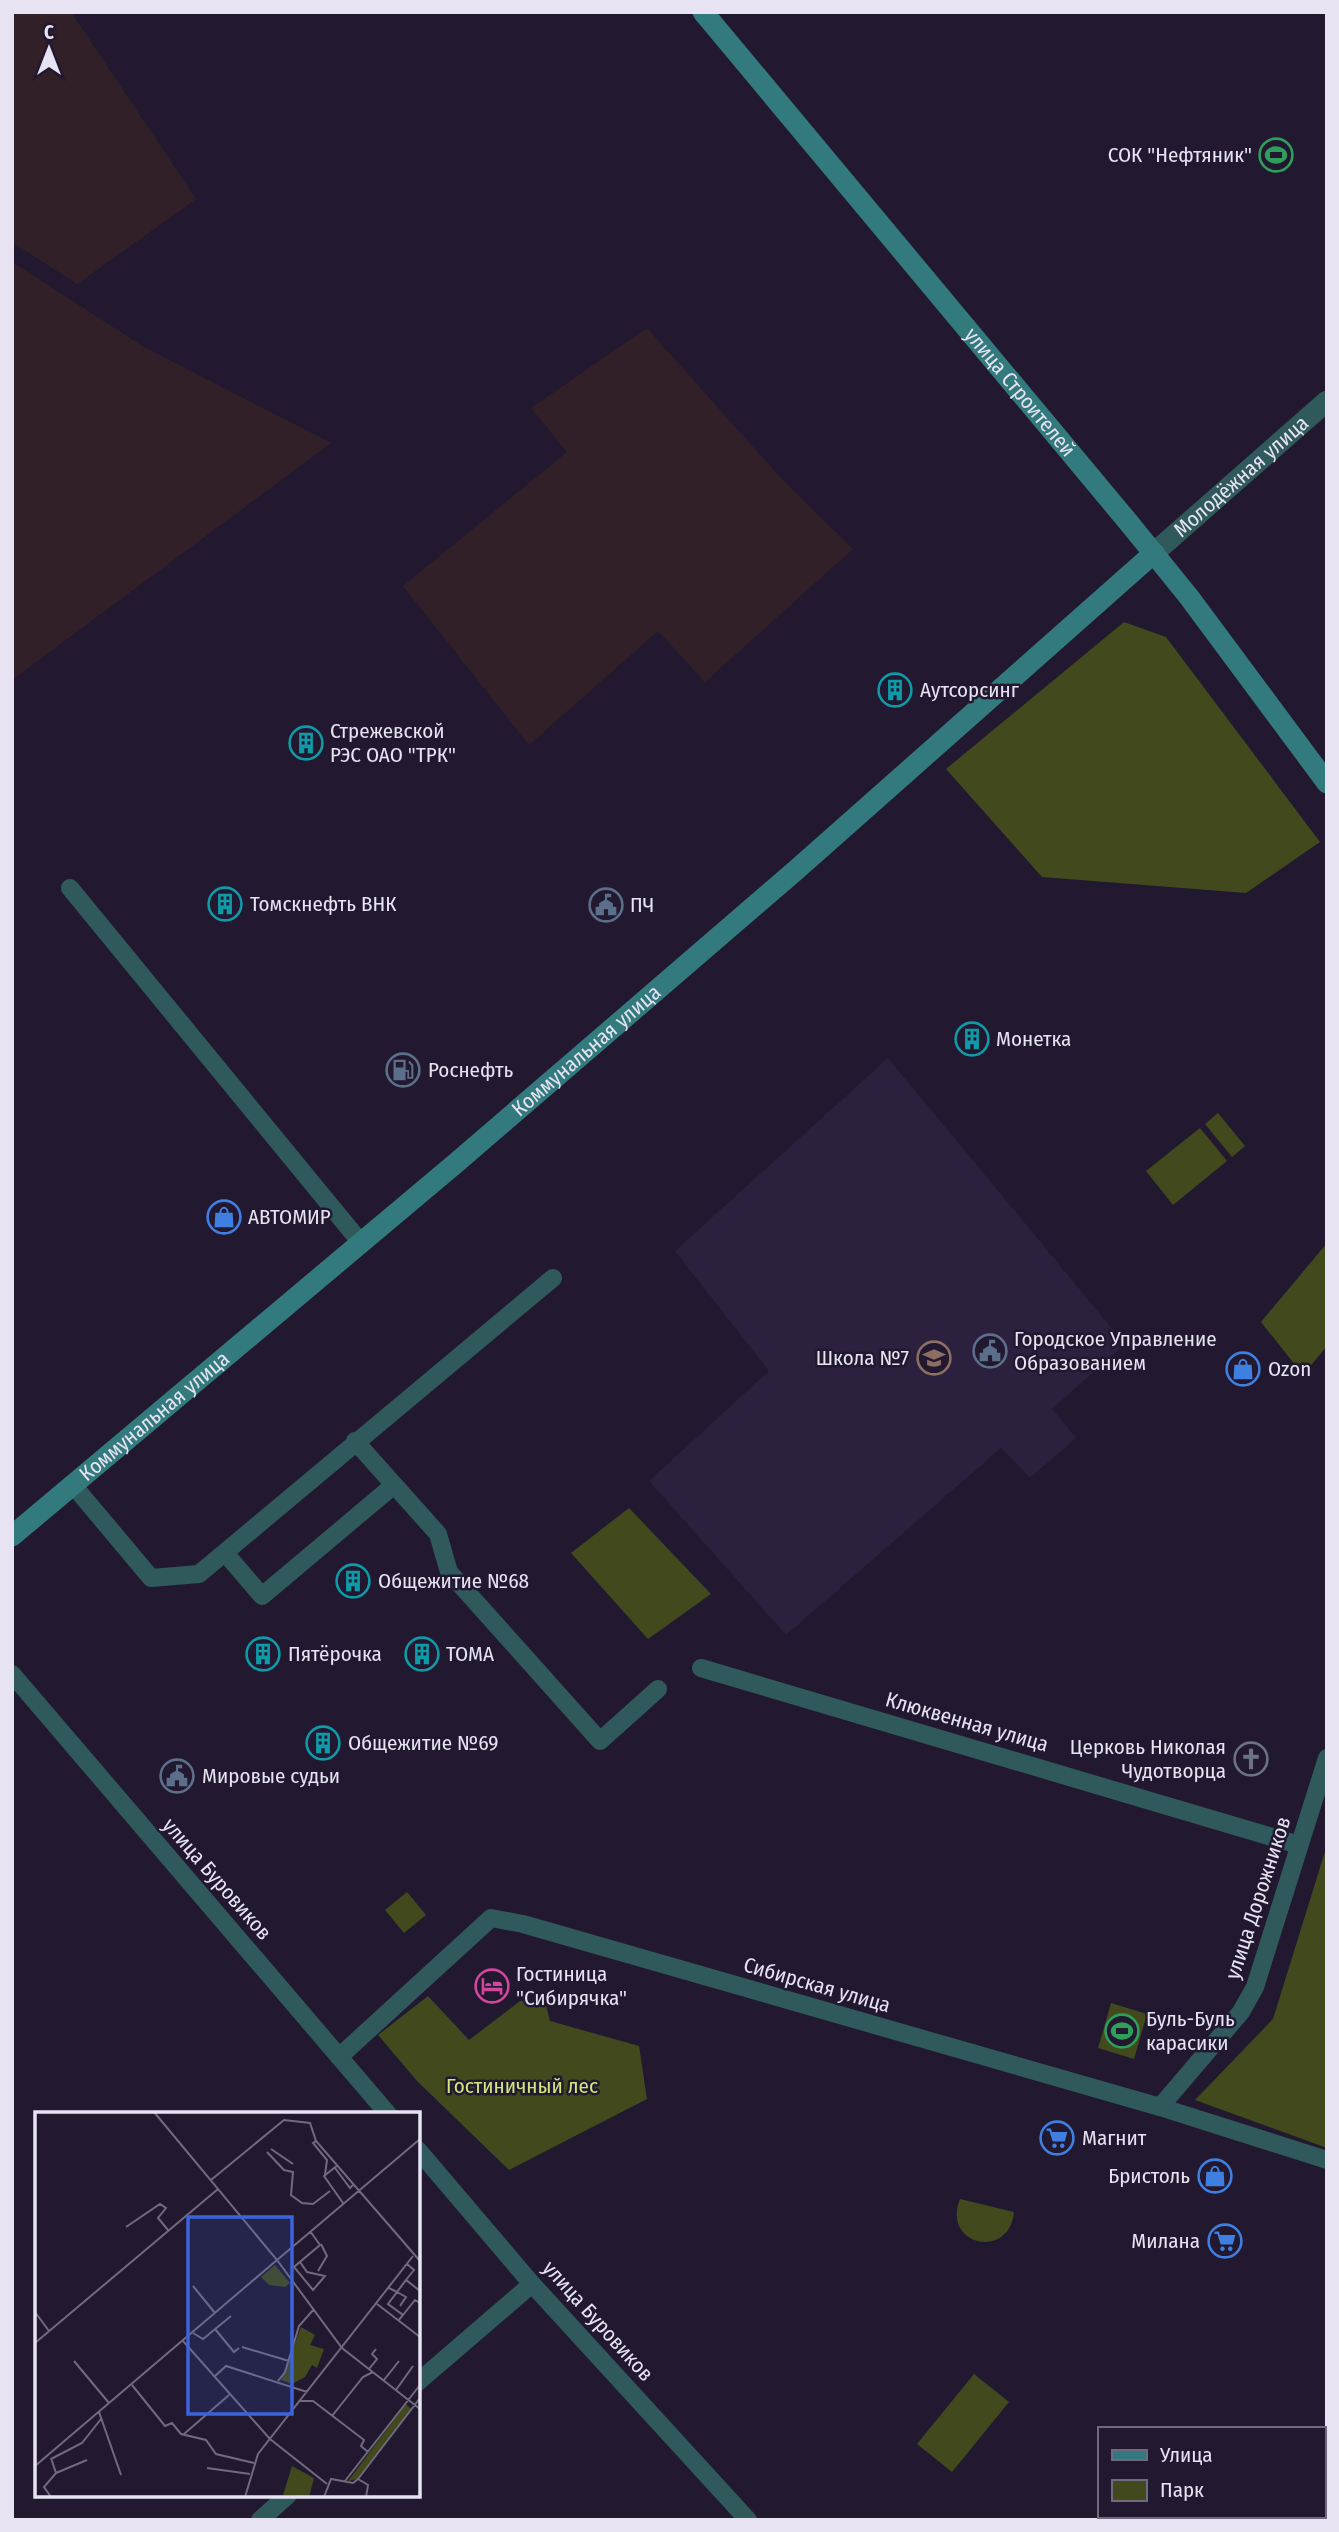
<svg xmlns="http://www.w3.org/2000/svg" width="1339" height="2532" font-family="'Fira Sans Condensed',sans-serif">
	<rect width="100%" height="100%" fill="#221931"/>
	<path fill="#2b203e" d="M888 1058 1125 1344 1052 1409 1076 1438 1030 1478 1001 1448 786 1635 649 1481 769 1371 675 1251Z"/>
	<g fill="#312027">
		<path d="M12 12H71L196 199 77 284 12 242Z"/>
		<path d="M12 262 144 347 331 443 12 680Z"/>
		<path d="M647 328 779 476 853 549 705 682 658 631 529 745 403 586 567 452 531 408Z"/>
	</g>
	<g fill="#41491d">
		<path d="M1124 622 1166 637 1320 842 1246 893 1042 877 946 769Z"/>
		<path d="M1218 1113 1245 1146 1232 1157 1205 1124Z"/>
		<path d="M1200 1128 1227 1161 1173 1205 1146 1171Z"/>
		<path d="M1327 1243V1346L1303 1375 1261 1322Z"/>
		<path d="M629 1508 711 1594 648 1639 571 1553Z"/>
		<path d="M1327 1845V2148L1195 2100 1273 2019Z"/>
		<path d="M407 1892 426 1915 404 1933 385 1910Z"/>
		<path d="M428 1996 469 2040 520 2001H545L550 2021 639 2046 647 2099 509 2170 417 2081 378 2035Z"/>
		<path d="M1111 2003 1147 2014 1134 2059 1098 2048Z"/>
		<path d="M960 2199 1014 2212C1009 2261 941 2245 960 2199Z"/>
		<path d="M974 2374 1009 2402 952 2472 917 2444Z"/>
	</g>
	<g fill="none" stroke-linecap="round" stroke-linejoin="round">
		<g stroke="#2f595b" stroke-width="18">
			<path d="M70 888 362 1244"/>
			<path d="M355 1441 438 1534 449 1572 600 1741 658 1689"/>
			<path d="M73 1485 151 1578 199 1574 553 1278"/>
			<path d="M225 1553 262 1596 394 1485"/>
			<path d="M701 1668 1299 1845"/>
			<path d="M12 1674 388 2114"/>
			<path d="M339 2057 491 1918 523 1924 1160 2107 1327 2160"/>
			<path d="M1160 2107 1241 2012 1255 1987 1327 1758"/>
			<path d="M418 2150 532 2284 748 2520"/>
			<path d="M418 2382 532 2284"/>
			<path d="M260 2520 288 2495"/>
		</g>
		<g stroke="#2f595b" stroke-width="21">
			<path id="s1" d="M1154 553 1327 401"/>
			<path d="M1323 2499 1327 2495"/>
			<path d="M1306 2520 1309 2516"/>
		</g>
		<g stroke="#327a7d" stroke-width="21">
			<path id="s2" d="M703 12 1129 523 1189 597 1327 783"/>
			<path id="s3" d="M12 1536 456 1163 795 871 1154 553"/>
		</g>
	</g>
	<defs>
		<symbol id="stadium-ring" viewBox="-11 -11 22 22"><circle r="9.5" fill="#221931" stroke="#2e9e5b" stroke-width="1.5"/><path d="M0-5a6.5 5 0 1 0 0 10a6.5 5 0 1 0 0-10ZM-3.5-1.8h7v3.6h-7Z" fill="#2e9e5b"/></symbol>
		<symbol id="building-ring" viewBox="-11 -11 22 22"><circle r="9.5" fill="#221931" stroke="#0f9aa8" stroke-width="1.5"/><path d="M-4-6H4V6H1V3H-1V6H-4ZM-2.5-4.3h1.7v1.8h-1.7ZM.8-4.3h1.7v1.8H.8ZM-2.5-1h1.7V.8h-1.7ZM.8-1h1.7V.8H.8Z" fill="#0f9aa8"/></symbol>
		<symbol id="civic-ring" viewBox="-11 -11 22 22"><circle r="9.5" fill="#221931" stroke="#5c6f8a" stroke-width="1.5"/><path d="M-.6-6.5H3V-4.5H.6V-3L4-1V1h2V6H-6V1h2V-1L-.6-3ZM-1.2 2.5V6h2.4V2.5Z" fill="#5c6f8a"/></symbol>
		<symbol id="fuel-ring" viewBox="-11 -11 22 22"><circle r="9.5" fill="#221931" stroke="#5c6f8a" stroke-width="1.5"/><path d="M-5.5-6h7V0h2V4h1.3V-2.5L3-4.5l.8-.8L6-3V5H2.5V1h-1V6h-7ZM-4.2-4.7v3.2H.2V-4.7Z" fill="#5c6f8a"/></symbol>
		<symbol id="shop-ring" viewBox="-11 -11 22 22"><circle r="9.5" fill="#221931" stroke="#3f7fe0" stroke-width="1.5"/><path d="M-5-2.5h2.3a2.7 3.5 0 0 1 5.4 0H5L5.5 6h-11ZM-1.5-2.5h3a1.5 2.3 0 0 0-3 0Z" fill="#3f7fe0"/></symbol>
		<symbol id="school-ring" viewBox="-11 -11 22 22"><circle r="9.5" fill="#221931" stroke="#8d6e63" stroke-width="1.5"/><path d="M0-5L7-2L0 1L-7-2ZM-4 1L0 2.5L4 1V4Q0 6-4 4Z" fill="#8d6e63"/></symbol>
		<symbol id="church-ring" viewBox="-11 -11 22 22"><circle r="9.5" fill="#221931" stroke="#6b7280" stroke-width="1.5"/><path d="M-1.2-6h2.4v3.5h3.3v2.4h-3.3V6h-2.4V-.1h-3.3v-2.4h3.3Z" fill="#6b7280"/></symbol>
		<symbol id="hotel-ring" viewBox="-11 -11 22 22"><circle r="9.5" fill="#221931" stroke="#d1479c" stroke-width="1.5"/><path d="M-6-4.5h1.5V1H6V5H4.5V3h-9V5H-6ZM-4 0a1.8 1.8 0 1 1 3.6 0ZM.5 0V-2.5h3Q6-2.5 6 0Z" fill="#d1479c"/></symbol>
		<symbol id="supermarket-ring" viewBox="-11 -11 22 22"><circle r="9.5" fill="#221931" stroke="#3f7fe0" stroke-width="1.5"/><path d="M-6-5.5h2.5l.6 2H6L4.5 2H-2.5L-4.4-4H-6ZM-1.5 3.2a1.3 1.3 0 1 0 .1 0ZM3 3.2a1.3 1.3 0 1 0 .1 0Z" fill="#3f7fe0"/></symbol>
	</defs>
	<g fill-rule="evenodd">
		<use href="#stadium-ring" x="1257" y="136" width="38" height="38"/>
		<use href="#building-ring" x="876" y="671" width="38" height="38"/>
		<use href="#building-ring" x="287" y="724" width="38" height="38"/>
		<use href="#building-ring" x="206" y="885" width="38" height="38"/>
		<use href="#civic-ring" x="587" y="886" width="38" height="38"/>
		<use href="#building-ring" x="953" y="1020" width="38" height="38"/>
		<use href="#fuel-ring" x="384" y="1051" width="38" height="38"/>
		<use href="#shop-ring" x="205" y="1198" width="38" height="38"/>
		<use href="#civic-ring" x="971" y="1332" width="38" height="38"/>
		<use href="#school-ring" x="915" y="1339" width="38" height="38"/>
		<use href="#shop-ring" x="1224" y="1350" width="38" height="38"/>
		<use href="#building-ring" x="334" y="1562" width="38" height="38"/>
		<use href="#building-ring" x="244" y="1635" width="38" height="38"/>
		<use href="#building-ring" x="403" y="1635" width="38" height="38"/>
		<use href="#building-ring" x="304" y="1724" width="38" height="38"/>
		<use href="#church-ring" x="1232" y="1740" width="38" height="38"/>
		<use href="#civic-ring" x="158" y="1757" width="38" height="38"/>
		<use href="#hotel-ring" x="473" y="1967" width="38" height="38"/>
		<use href="#stadium-ring" x="1103" y="2012" width="38" height="38"/>
		<use href="#supermarket-ring" x="1038" y="2119" width="38" height="38"/>
		<use href="#shop-ring" x="1196" y="2157" width="38" height="38"/>
		<use href="#supermarket-ring" x="1206" y="2222" width="38" height="38"/>
	</g>
	<g text-anchor="middle" stroke-width="5" stroke-linejoin="round" paint-order="stroke">
		<g font-size="21" fill="#e7e3f3" stroke="#221931" text-anchor="start">
			<text x="1252" y="162" text-anchor="end">СОК "Нефтяник"</text>
			<text x="920" y="697">Аутсорсинг</text>
			<text x="330" y="738">Стрежевской<tspan x="330" dy="24">РЭС ОАО "ТРК"</tspan></text>
			<text x="250" y="911">Томскнефть ВНК</text>
			<text x="630" y="912">ПЧ</text>
			<text x="996" y="1046">Монетка</text>
			<text x="428" y="1077">Роснефть</text>
			<text x="248" y="1224">АВТОМИР</text>
			<text x="1014" y="1346">Городское Управление<tspan x="1014" dy="24">Образованием</tspan></text>
			<text x="909" y="1365" text-anchor="end">Школа №7</text>
			<text x="1268" y="1376">Ozon</text>
			<text x="378" y="1588">Общежитие №68</text>
			<text x="288" y="1661">Пятёрочка</text>
			<text x="446" y="1661">ТОМА</text>
			<text x="348" y="1750">Общежитие №69</text>
			<text x="1226" y="1754" text-anchor="end">Церковь Николая<tspan x="1226" dy="24">Чудотворца</tspan></text>
			<text x="202" y="1783">Мировые судьи</text>
			<text x="516" y="1981">Гостиница<tspan x="516" dy="24">"Сибирячка"</tspan></text>
			<text x="1146" y="2026">Буль-Буль<tspan x="1146" dy="24">карасики</tspan></text>
			<text x="1082" y="2145">Магнит</text>
			<text x="1190" y="2183" text-anchor="end">Бристоль</text>
			<text x="1200" y="2248" text-anchor="end">Милана</text>
		</g>
		<g font-size="21" fill="#e7e3f3" stroke="#221931">
			<text dy="7" stroke="none"><textPath href="#s2" startOffset="495">улица Строителей</textPath></text>
			<text dy="7" stroke="none"><textPath href="#s1" startOffset="116">Молодёжная улица</textPath></text>
			<text dy="7" stroke="none"><textPath href="#s3" startOffset="752">Коммунальная улица</textPath></text>
			<text dy="7" stroke="none"><textPath href="#s3" startOffset="186">Коммунальная улица</textPath></text>
			<text transform="translate(967 1722) rotate(16)" y="7">Клюквенная улица</text>
			<text transform="translate(217 1879) rotate(49)" y="7">улица Буровиков</text>
			<text transform="translate(1258 1898) rotate(-72)" y="7">улица Дорожников</text>
			<text transform="translate(817 1985) rotate(16)" y="7">Сибирская улица</text>
			<text transform="translate(598 2321) rotate(48)" y="7">улица Буровиков</text>
		</g>
		<g font-size="21" fill="#d2e67b" stroke="#221931">
			<text x="522" y="2093">Гостиничный лес</text>
		</g>
	</g>
	<g transform="translate(35 2112)">
		<rect width="385" height="385" fill="#221931"/>
		<path d="M240 153 255 171 250 175 234 173 226 165ZM266 215 280 223 275 233 289 237 282 256 277 253 270 265 257 272 246 268ZM371 292 376 297 322 367 313 369ZM257 354 279 366 274 385 248 383Z" fill="#41491d"/>
		<path fill="none" stroke="#716a7f" stroke-width="2" d="M119 0 242 148 307 236 385 297M281 29 278 31 292 48 290 63M236 37 258 52M232 40 249 58 258 60 256 83 267 91 278 92 295 79M303 53 289 64 308 91M300 56 315 76 319 72M176 68 249 8 275 11 281 29 385 149M91 115 125 92 131 96 123 106 133 118M242 148 385 27M265 150 272 160 290 164 278 178 259 155 285 133 275 119M283 159 292 144 286 132M371 168 379 158 372 152M158 174 180 201M354 176 362 180 353 192 368 203 363 209M342 192 385 225M365 194 371 185 362 180 371 168 385 179M0 200 14 219M368 203 380 188 385 191M180 217 199 240 204 236M158 221 168 227 196 204M148 229 235 327 292 372M0 231 183 77M207 235 254 249M39 249 74 291M334 257 342 247 337 242 341 237M179 265 191 254 272 280M349 268 364 249M243 269 250 260 264 214 279 197M97 273 130 314 137 311 146 322 171 328 181 342 219 351M361 278 378 254M264 289H278L329 328 326 334 333 340M64 300 86 363M297 304 328 265 338 260M149 322 194 283M16 346 21 361 9 375 16 385M16 347 47 331 66 307M0 354 242 148M172 356 215 362M21 361 52 348M323 367 385 286M323 367 333 373 331 385M310 369 385 273M210 385 223 342 378 144M289 385 296 367 318 371 323 367"/>
		<path fill="#3b64dc" fill-opacity="0.15" stroke="#3b64dc" stroke-width="3.5" d="M153 105H257V302H153Z"/>
		<rect width="385" height="385" fill="none" stroke="#e7e3f3" stroke-width="3.5"/>
	</g>
	<rect width="1339" height="2532" fill="none" stroke="#e7e3f3" stroke-width="28"/>
	<rect x="1098" y="2427" width="228" height="91" fill="#221931" stroke="#716a7f" stroke-width="2"/>
	<rect x="1112" y="2450" width="35" height="10" fill="#327a7d" stroke="#716a7f" stroke-width="2"/>
	<text x="1160" y="2462" font-size="21" fill="#e7e3f3">Улица</text>
	<rect x="1112" y="2480" width="35" height="21" fill="#41491d" stroke="#716a7f" stroke-width="2"/>
	<text x="1160" y="2497" font-size="21" fill="#e7e3f3">Парк</text>
	<g transform="translate(49 49)" stroke="#221931" stroke-width="5" paint-order="stroke">
	<path d="M0-5L12 26L0 18L-12 26Z" fill="#e7e3f3"/>
	<text y="-10" font-size="19" font-weight="bold" text-anchor="middle" fill="#e7e3f3">С</text>
	</g>
</svg>
